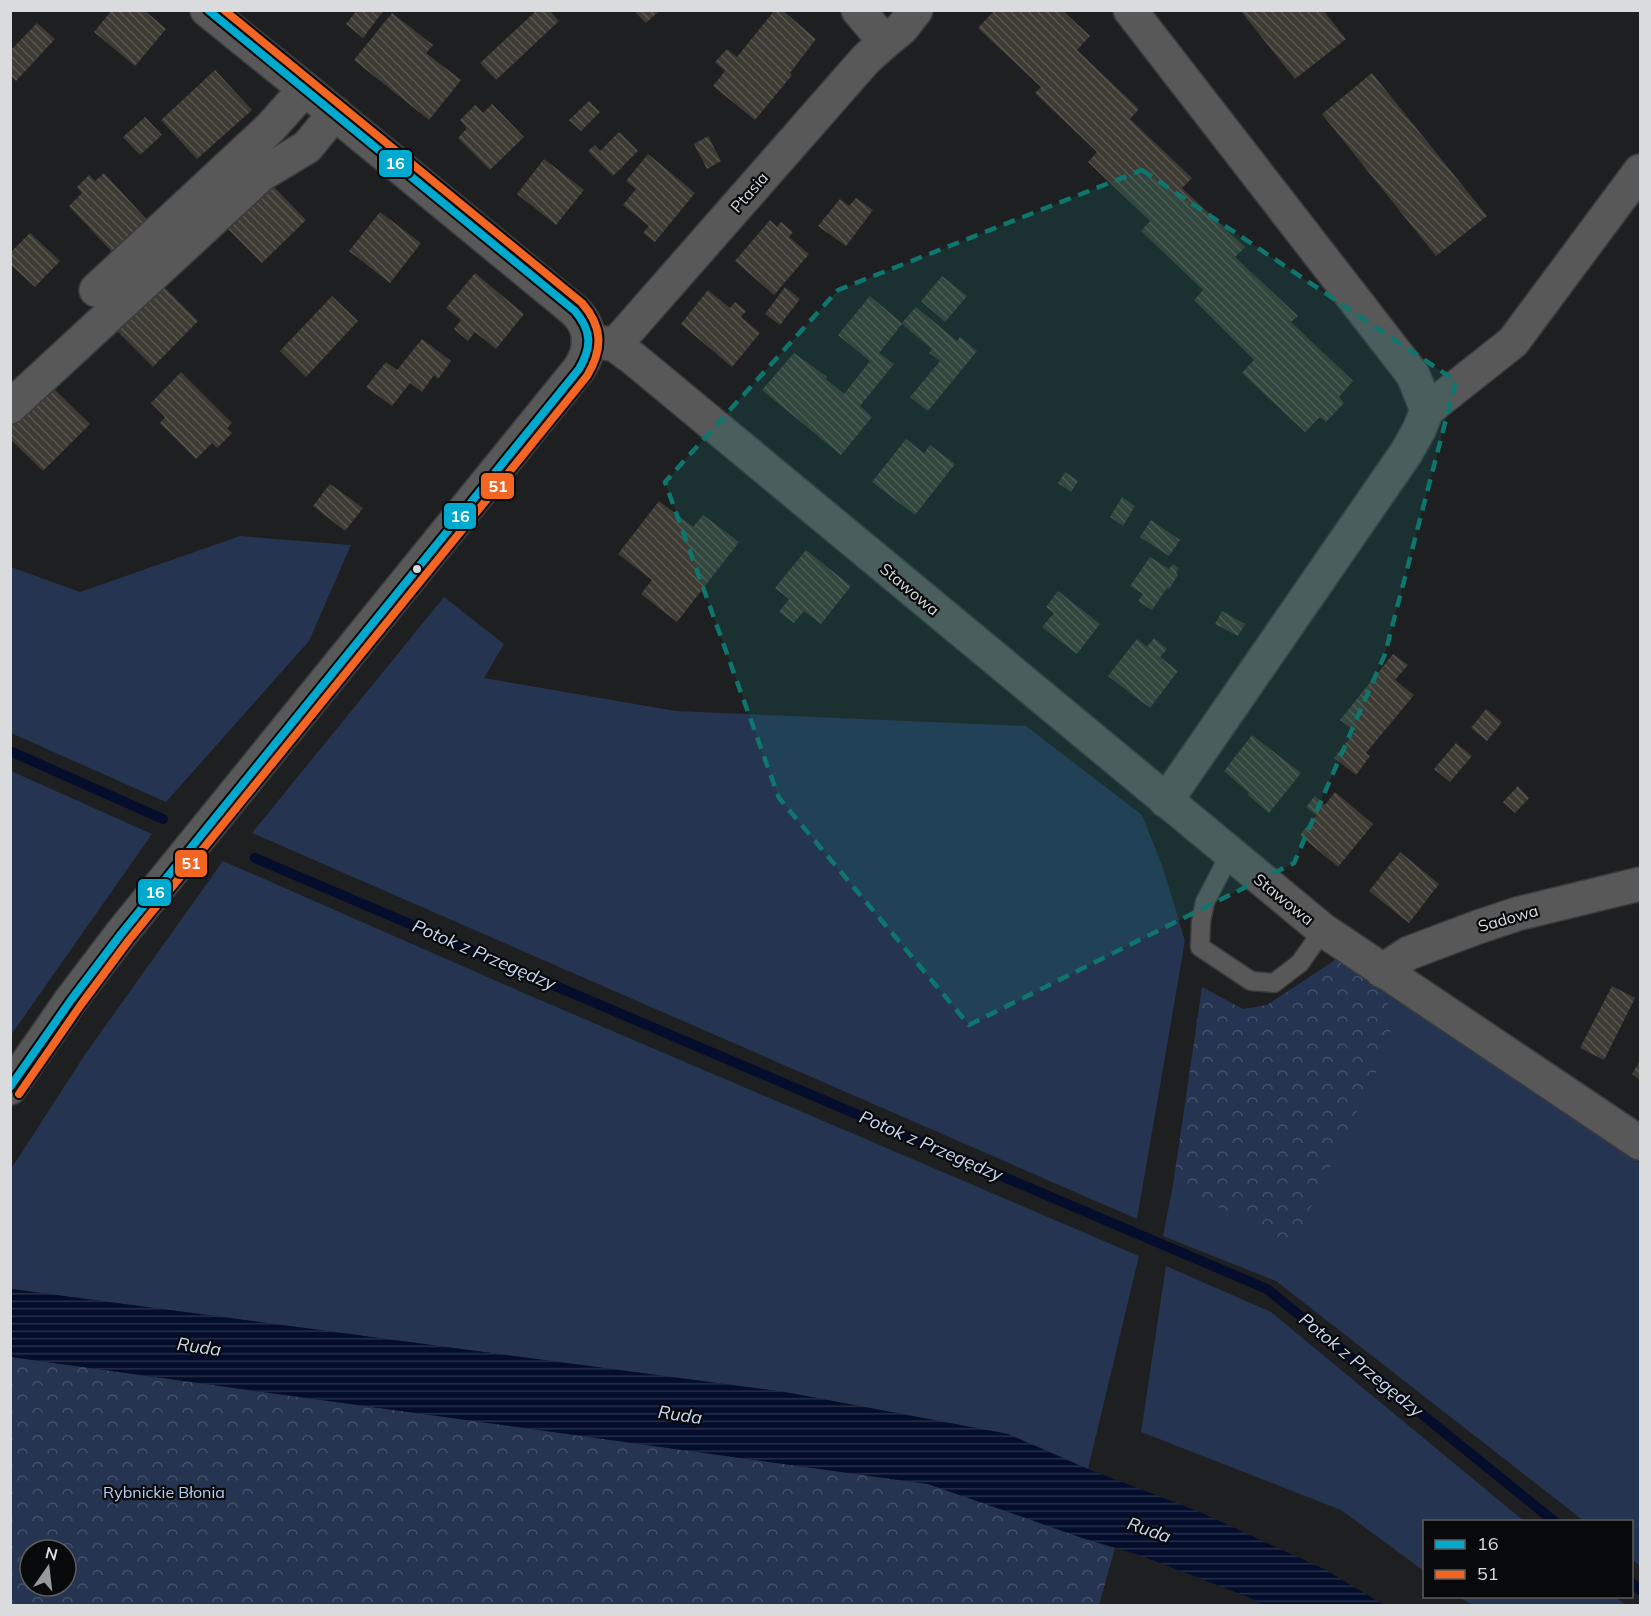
<svg xmlns="http://www.w3.org/2000/svg" width="1651" height="1616" font-family="Mulish,sans-serif">
	<defs>
		<pattern id="forest-crowns" width="20" height="18" patternUnits="userSpaceOnUse" patternTransform="scale(1.5)"><rect width="20" height="18" fill="#253451"/><path d="M2 6a3 3 0 1 1 6 0M12 15a3 3 0 1 1 6 0" fill="none" stroke="#44516a"/></pattern>
		<pattern id="water-rules" width="6" height="5" patternUnits="userSpaceOnUse" patternTransform="scale(1.5)"><rect width="6" height="5" fill="#040d2b"/><path d="M0 2.5h6" fill="none" stroke="#283049"/></pattern>
		<pattern id="building-back-hatch" width="6" height="6" patternUnits="userSpaceOnUse" patternTransform="scale(1.5)"><rect width="6" height="6" fill="#3e3b34"/><path d="M-1 5l2 2M0 0l6 6M5-1l2 2" fill="none" stroke="#595751"/></pattern>
	</defs>
	<rect width="100%" height="100%" fill="#1e1f21"/>
	<g fill="#253451">
		<path d="M240 536 351 545 309 641 166 802 11 733V567L80 592Z"/>
		<path d="M444 597 504 644 484 678 676 711 1026 726 1142 815 1163 868 1185 941 1137 1219 252 833Z"/>
		<path d="M11 771 152 834 11 1035Z"/>
		<path d="M223 861 533 997 1139 1256 1088 1469 1008 1434 785 1392 11 1289V1169L86 1053Z"/>
		<path d="M1387 993 1640 1163V1566L1632 1559V1522L1584 1521 1276 1281 1163 1236 1173 1185 1293 1244 1390 1042Z"/>
		<path d="M1166 1266 1271 1312 1524 1521 1424 1522V1571L1341 1510 1141 1432Z"/>
		<path d="M1459 1597H1615L1626 1605H1472Z"/>
	</g>
	<g fill="url(#forest-crowns)" fill-rule="evenodd">
		<path d="M1338 958 1387 993 1391 1041 1293 1245 1173 1185 1202 987 1243 1009 1267 1005Z"/>
		<path d="M11 1357 928 1484 1115 1548 1099 1605 11 1606ZM30 1550H66V1586H30Z"/>
	</g>
	<path fill="url(#water-rules)" d="M11 1289 785 1392 1008 1434 1088 1469 1200 1512 1326 1570 1384 1605H1263L1248 1597 1139 1555 1085 1539 928 1484 11 1357Z"/>
	<g fill="none" stroke-linecap="round" stroke-linejoin="round">
		<g stroke="#040d2b" stroke-width="10">
			<path d="M10 751 163 819"/>
			<path d="M255 858 1267 1289 1555 1522"/>
			<path d="M1632 1583 1640 1590"/>
		</g>
	</g>
	<g fill="url(#building-back-hatch)">
		<path d="M112 10H144L166 29 135 66 94 32Z"/>
		<path d="M357 10H384L363 38 346 24Z"/>
		<path d="M537 10H549L559 21 496 80 480 63Z"/>
		<path d="M639 10H657L658 12 646 23 636 13Z"/>
		<path d="M775 10H782L816 39 790 73 792 75 755 120 713 86 725 71 715 62 727 49 737 57Z"/>
		<path d="M991 10H1062L1090 36 1077 50 1139 109 1130 119 1192 178 1182 188 1245 247 1235 257 1298 316 1291 322 1353 381 1339 397 1344 403 1326 422 1320 417 1305 432 1242 373 1254 360 1194 300 1203 290 1141 231 1150 221 1088 162 1097 152 1035 93 1041 87 978 28 993 12Z"/>
		<path d="M1240 10H1323L1346 39 1295 79Z"/>
		<path d="M392 13 433 45 426 53 461 80 429 120 354 60Z"/>
		<path d="M37 23 55 39 16 81 10 76V51Z"/>
		<path d="M215 70 252 110 197 159 161 120Z"/>
		<path d="M1372 73 1487 216 1436 256 1322 114Z"/>
		<path d="M589 101 600 112 581 131 569 120Z"/>
		<path d="M492 104 524 137 490 170 458 138 467 128 460 120 475 105 483 113Z"/>
		<path d="M145 117 162 135 140 155 123 137Z"/>
		<path d="M619 132 638 151 613 176 588 151 595 145 600 151Z"/>
		<path d="M708 136 721 161 707 169 694 144Z"/>
		<path d="M648 154 695 193 655 242 643 233 649 226 623 205 636 189 626 181Z"/>
		<path d="M544 159 584 190 556 225 517 194Z"/>
		<path d="M104 173 148 221 113 253 69 206 82 193 77 187 89 175 95 181Z"/>
		<path d="M267 180 306 220 262 263 223 224Z"/>
		<path d="M856 198 873 210 846 246 818 226 840 199 849 206Z"/>
		<path d="M380 212 421 243 390 283 349 251Z"/>
		<path d="M770 220 777 227 781 222 793 232 789 237 809 254 774 295 735 261Z"/>
		<path d="M30 233 60 261 35 287 10 264V253Z"/>
		<path d="M475 273 524 314 496 349 475 332 468 341 454 329 461 320 446 308Z"/>
		<path d="M942 276 967 296 945 322 921 301Z"/>
		<path d="M158 281 198 321 153 367 113 327Z"/>
		<path d="M785 287 800 299 780 325 765 314Z"/>
		<path d="M708 290 730 308 735 302 746 311 741 317 760 333 732 367 681 324Z"/>
		<path d="M332 296 358 321 306 377 280 351Z"/>
		<path d="M870 296 902 323 916 307 957 341 960 337 977 351 928 411 910 397 940 361 929 353 932 349 902 324 879 353 894 364 860 406 872 417 841 455 762 390 794 353 827 377 826 379 844 394 870 361 838 335Z"/>
		<path d="M422 339 451 361 438 379 434 375 422 392 410 383 392 406 366 387 386 362 397 370Z"/>
		<path d="M181 372 232 423 227 428 232 433 217 448 212 443 196 459 160 423 165 417 151 403Z"/>
		<path d="M49 384 90 424 43 471 10 439V424Z"/>
		<path d="M906 439 924 453 930 445 955 464 915 515 872 482Z"/>
		<path d="M1065 472 1078 481 1071 492 1058 483Z"/>
		<path d="M330 484 363 508 345 531 313 506Z"/>
		<path d="M1122 497 1135 506 1123 526 1110 517Z"/>
		<path d="M659 501 693 527 703 515 739 542 677 622 641 594 652 580 618 554Z"/>
		<path d="M1151 520 1180 540 1169 556 1140 537Z"/>
		<path d="M806 550 851 586 821 624 804 611 794 623 779 612 789 599 775 588Z"/>
		<path d="M1150 557 1169 569 1173 564 1179 568 1176 573 1178 575 1169 589 1167 588 1152 610 1138 601 1143 594 1130 586Z"/>
		<path d="M1058 591 1100 624 1077 654 1042 627 1054 613 1046 607Z"/>
		<path d="M1222 611 1245 624 1238 636 1215 624Z"/>
		<path d="M1154 638 1167 649 1160 657 1178 671 1150 708 1108 676 1137 639 1147 647Z"/>
		<path d="M1393 654 1408 665 1395 680 1414 695 1366 753 1370 756 1356 775 1334 758 1355 731 1340 720Z"/>
		<path d="M1486 709 1502 722 1487 741 1471 728Z"/>
		<path d="M1252 735 1301 773 1269 813 1248 795 1249 793 1224 771Z"/>
		<path d="M1456 743 1472 756 1450 782 1434 769Z"/>
		<path d="M1518 786 1529 798 1515 813 1503 802Z"/>
		<path d="M1335 792 1373 824 1338 867 1300 835 1316 815 1306 807 1315 796 1325 805Z"/>
		<path d="M1400 852 1439 884 1409 923 1369 891Z"/>
		<path d="M1612 986 1635 998 1604 1060 1580 1048Z"/>
		<path d="M1640 1061V1080L1632 1074Z"/>
	</g>
	<g fill="none" stroke-linecap="round" stroke-linejoin="round">
		<defs>
			<path id="lane" d="M1230 854 1205 902 1201 921 1200 947 1251 981 1274 983 1300 963 1323 930"/>
			<g id="street">
				<path d="M1130 10 1413 375 1427 410"/>
				<path d="M885 42 902 28 916 10"/>
				<path d="M96 290 270 128 305 89"/>
				<path d="M588 340 615 345 634 359 1323 930 1640 1143"/>
				<path d="M615 345 866 59 885 42 858 10"/>
				<path d="M10 407 262 174 307 147 335 113"/>
				<path d="M1166 801 1406 453 1419 430 1427 410 1513 342 1640 171"/>
				<path d="M1382 971 1409 953 1478 927 1517 914 1640 884"/>
				<path d="M10 1088 71 1000 121 934 579 369C592 349 593 329 575 311L305 89 207 10"/>
			</g>
		</defs>
		<use href="#lane" stroke="#3a3b3c" stroke-width="21"/>
		<use href="#street" stroke="#3a3b3c" stroke-width="36"/>
		<use href="#lane" stroke="#585859" stroke-width="18"/>
		<use href="#street" stroke="#585859" stroke-width="33"/>
		<defs>
			<path id="bus-1" d="M10 1087 71 1000 121 934 579 369C592 347 592 331 575 311L208 10"/>
			<path id="bus-2" d="M19 1094 80 1006 129 940 587 376C603 349 603 327 582 303L224 10"/>
		</defs>
		<use href="#bus-1" stroke="#08090a" stroke-width="12"/>
		<use href="#bus-2" stroke="#08090a" stroke-width="12"/>
		<use href="#bus-1" stroke="#00a9ce" stroke-width="8"/>
		<use href="#bus-2" stroke="#f26522" stroke-width="8"/>
	</g>
	<path fill="#0f766e" fill-opacity="0.2" stroke="#0f766e" stroke-width="4.5" stroke-dasharray="12 8" stroke-linejoin="round" d="M1142 170 1456 381 1385 654 1294 863 969 1025 779 798 665 482 838 290Z"/>
	<circle fill="#dadbdd" stroke="#08090a" stroke-width="2" cx="417" cy="569" r="5"/>
	<g text-anchor="middle" stroke-width="4.5" stroke-linejoin="round" paint-order="stroke">
		<g font-size="16" fill="#dadbdd" stroke="#08090a">
			<text transform="translate(749 192) rotate(-49)" y="6">Ptasia</text>
			<text transform="translate(910 589) rotate(40)" y="6">Stawowa</text>
			<text transform="translate(1284 899) rotate(39)" y="6">Stawowa</text>
			<text transform="translate(1508 918) rotate(-16)" y="6">Sadowa</text>
		</g>
		<g font-size="16" fill="#b9cff7" stroke="#08090a">
			<text x="164" y="1498">Rybnickie Błonia</text>
		</g>
		<g font-size="18" font-style="italic" fill="#cbdaf4" stroke="#08090a">
			<text transform="translate(484 955) rotate(23)" y="6">Potok z Przegędzy</text>
			<text transform="translate(931 1146) rotate(23)" y="6">Potok z Przegędzy</text>
			<text transform="translate(199 1347) rotate(8)" y="6">Ruda</text>
			<text transform="translate(1361 1365) rotate(39)" y="6">Potok z Przegędzy</text>
			<text transform="translate(680 1415) rotate(8)" y="6">Ruda</text>
			<text transform="translate(1149 1530) rotate(19)" y="6">Ruda</text>
		</g>
	</g>
	<g stroke="#08090a" stroke-width="2">
		<rect x="378" y="149" width="35" height="29" rx="6" fill="#00a9ce"/>
		<rect x="480" y="472" width="35" height="28" rx="6" fill="#f26522"/>
		<rect x="443" y="502" width="34" height="28" rx="6" fill="#00a9ce"/>
		<rect x="174" y="849" width="34" height="29" rx="6" fill="#f26522"/>
		<rect x="137" y="878" width="35" height="29" rx="6" fill="#00a9ce"/>
	</g>
	<g font-size="16" text-anchor="middle" font-weight="bold" fill="#fff">
		<text x="395" y="169">16</text>
		<text x="498" y="492">51</text>
		<text x="460" y="522">16</text>
		<text x="191" y="869">51</text>
		<text x="155" y="898">16</text>
	</g>
	<rect width="1651" height="1616" fill="none" stroke="#dadbdd" stroke-width="24"/>
	<rect x="1423" y="1520" width="210" height="78" fill="#08090a" stroke="#5c5d5e" stroke-width="1.5"/>
	<rect x="1435" y="1540" width="30" height="9" fill="#00a9ce" stroke="#5c5d5e" stroke-width="1.5"/>
	<text x="1477" y="1550" font-size="18" fill="#dadbdd">16</text>
	<rect x="1435" y="1570" width="30" height="9" fill="#f26522" stroke="#5c5d5e" stroke-width="1.5"/>
	<text x="1477" y="1580" font-size="18" fill="#dadbdd">51</text>
	<g transform="translate(48 1568) rotate(14)"><circle r="28" fill="#08090a" stroke="#5c5d5e" stroke-width="1.5"/>
	<path d="M0-4.5L10 22L0 15L-10 22Z" fill="#98999b"/>
	<text y="-9" font-size="16" font-weight="bold" text-anchor="middle" fill="#dadbdd">N</text>
	</g>
</svg>
